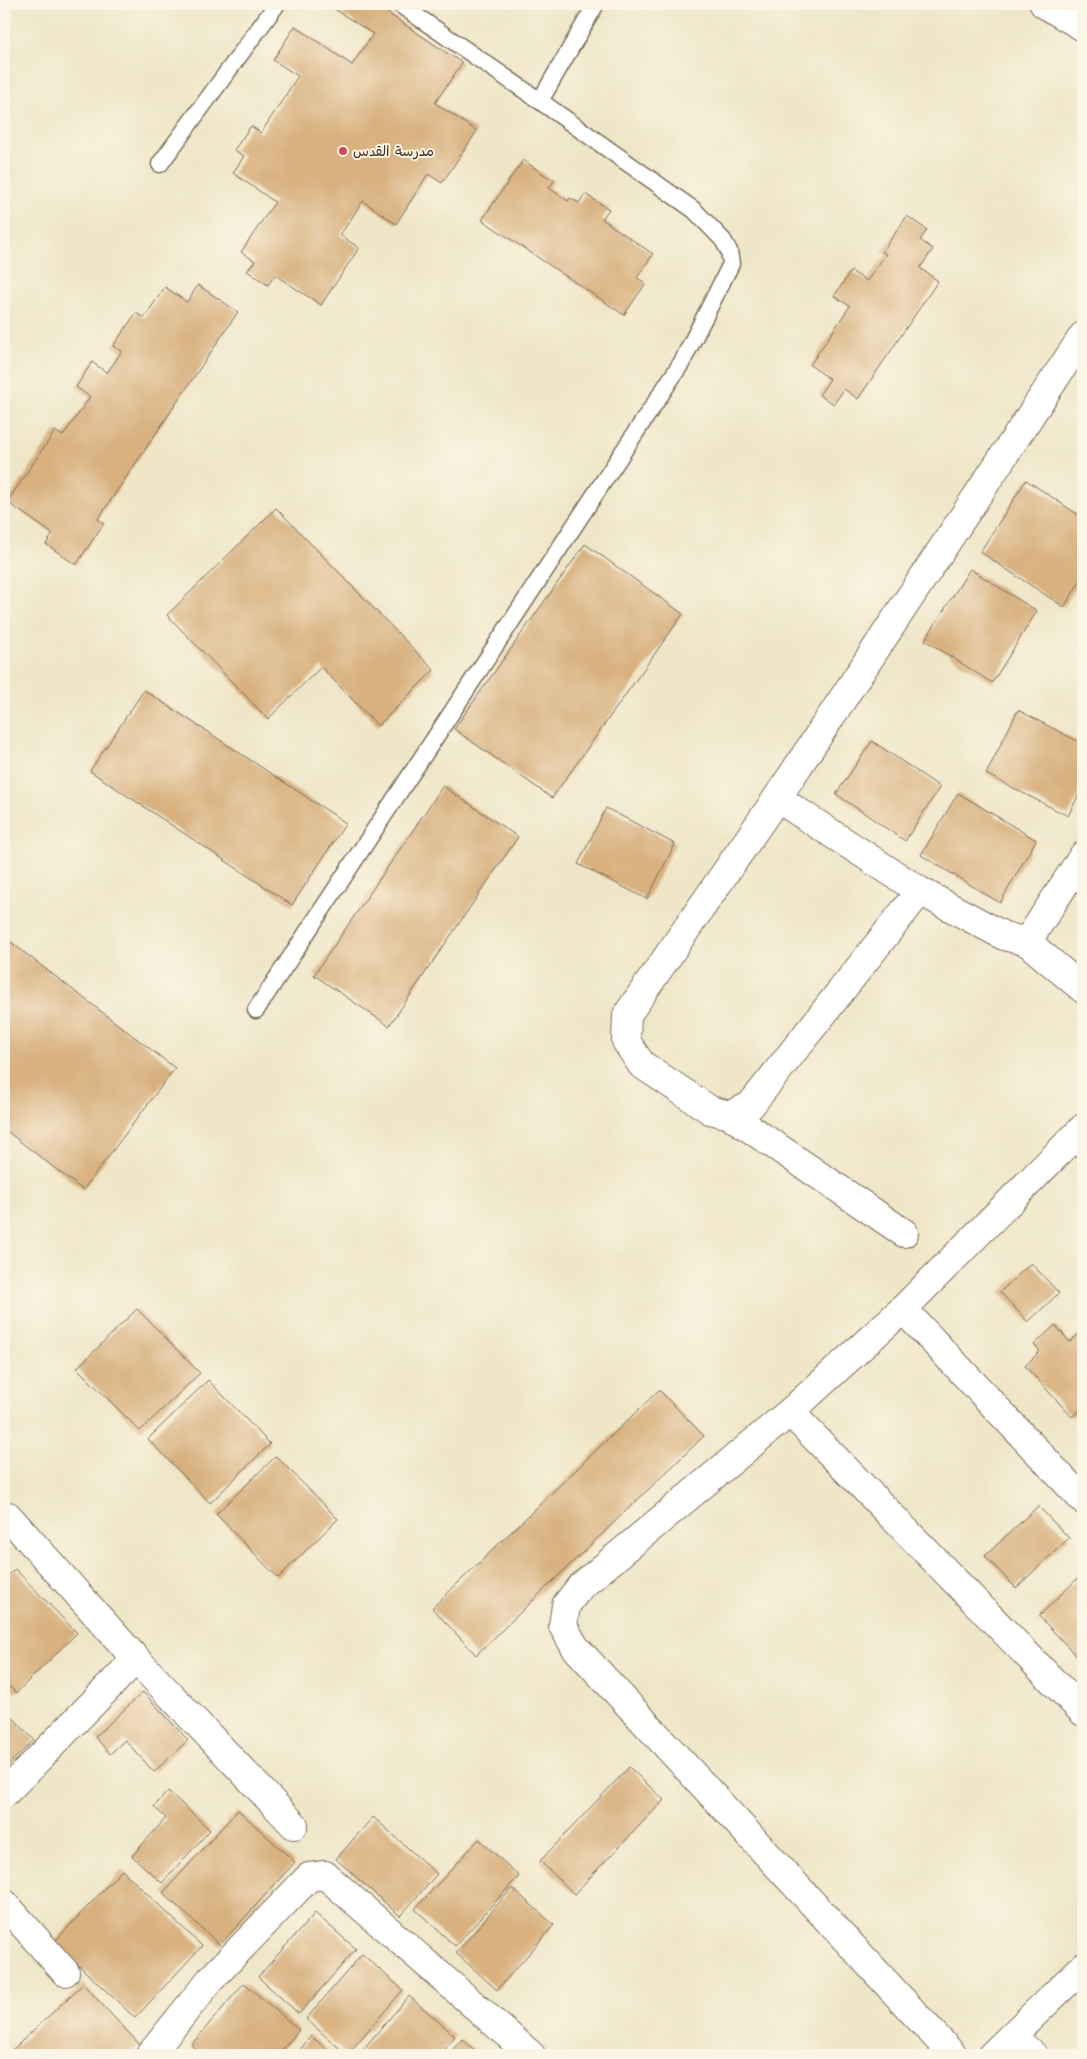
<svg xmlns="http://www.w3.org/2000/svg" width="1087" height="2059" font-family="Kalam,'Playpen Sans Arabic',sans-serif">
	<rect width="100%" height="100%" fill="#fcf5e5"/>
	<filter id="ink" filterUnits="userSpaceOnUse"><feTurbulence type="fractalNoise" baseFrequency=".02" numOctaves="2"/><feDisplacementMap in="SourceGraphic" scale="10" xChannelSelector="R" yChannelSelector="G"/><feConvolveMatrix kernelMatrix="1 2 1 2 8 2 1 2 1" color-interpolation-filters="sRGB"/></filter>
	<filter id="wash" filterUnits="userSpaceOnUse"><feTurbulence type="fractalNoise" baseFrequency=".0096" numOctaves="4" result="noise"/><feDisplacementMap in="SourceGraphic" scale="20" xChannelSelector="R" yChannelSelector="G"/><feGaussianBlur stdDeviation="1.12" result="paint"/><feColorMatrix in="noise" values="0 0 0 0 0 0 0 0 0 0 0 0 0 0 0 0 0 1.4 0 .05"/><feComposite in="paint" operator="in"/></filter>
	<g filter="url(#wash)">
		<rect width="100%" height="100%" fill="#efe6c8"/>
		<g id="blocks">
			<g fill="#d8b17f">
				<path d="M327 4H374L462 63 435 103 477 131 442 183 428 174 396 224 363 201 340 235 359 248 321 305 275 275 268 285 247 271 255 261 241 252 275 202 233 173 244 156 234 150 251 126 261 133 298 76 273 60 295 26 352 65 373 34Z"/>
				<path d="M523 160 554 181 549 188 568 201 570 198 579 203 585 194 609 209 602 219 653 254 637 278 646 283 624 315 482 220Z"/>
				<path d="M907 216 927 230 920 240 933 249 920 268 938 281 858 399 844 389 834 404 819 395 830 379 810 365 850 306 834 296 851 271 867 281 886 254 882 252Z"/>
				<path d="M198 285 238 312 98 519 104 523 76 565 46 544 53 534 7 502 55 431 63 436 90 397 76 387 92 362 107 373 122 351 113 346 136 313 144 318 165 287 187 302Z"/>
				<path d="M1026 480 1083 518V577L1064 607 980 552Z"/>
				<path d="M276 508 434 670 378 726 321 667 268 719 167 615Z"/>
				<path d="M585 544 683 614 552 798 454 729Z"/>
				<path d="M970 569 1037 611 992 683 925 640Z"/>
				<path d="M144 690 346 823 292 905 90 771Z"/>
				<path d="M1018 710 1083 744V786L1068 816 986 774Z"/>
				<path d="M872 741 940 787 905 841 836 794Z"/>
				<path d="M443 786 518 837 389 1026 314 975Z"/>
				<path d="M958 793 1036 840 1000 903 921 855Z"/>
				<path d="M606 808 675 844 647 899 578 864Z"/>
				<path d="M4 937 175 1068 83 1190 4 1129Z"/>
				<path d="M1031 1263 1059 1293 1028 1322 1000 1292Z"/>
				<path d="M137 1309 200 1373 140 1431 77 1368Z"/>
				<path d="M1055 1325 1070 1342 1083 1330V1407L1072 1417 1025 1366 1040 1351 1034 1345Z"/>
				<path d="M208 1380 270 1444 210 1503 148 1439Z"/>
				<path d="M659 1390 704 1436 476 1655 432 1608Z"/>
				<path d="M276 1456 338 1519 278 1578 216 1514Z"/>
				<path d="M1038 1506 1069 1538 1016 1588 985 1556Z"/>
				<path d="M15 1569 77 1633 16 1693 4 1681V1580Z"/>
				<path d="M1081 1575 1083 1577V1663L1039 1616Z"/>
				<path d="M143 1692 188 1740 154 1772 125 1740 110 1754 95 1737Z"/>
				<path d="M4 1708 34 1740 4 1769Z"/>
				<path d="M629 1767 664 1800 574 1894 540 1861Z"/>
				<path d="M168 1791 210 1830 162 1883 132 1856 166 1818 154 1807Z"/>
				<path d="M238 1810 295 1862 220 1945 163 1893Z"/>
				<path d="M373 1817 437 1874 400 1916 336 1859Z"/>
				<path d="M479 1839 519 1876 455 1946 415 1909Z"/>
				<path d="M122 1870 202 1946 135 2018 54 1942Z"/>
				<path d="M512 1888 554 1925 497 1990 456 1953Z"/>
				<path d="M315 1913 356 1949 299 2014 258 1977Z"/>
				<path d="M362 1954 403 1990 347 2055 306 2019Z"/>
				<path d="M244 1983 299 2030 278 2055H202L191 2045Z"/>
				<path d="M83 1984 140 2045 129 2055H7Z"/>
				<path d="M409 1996 455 2036 439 2055H358Z"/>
				<path d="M311 2036 334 2055H296Z"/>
				<path d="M462 2039 480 2055H448Z"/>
			</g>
		</g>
	</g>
	<g filter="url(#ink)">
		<use href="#blocks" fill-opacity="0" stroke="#7a6c5a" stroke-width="1"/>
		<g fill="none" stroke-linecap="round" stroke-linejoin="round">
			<defs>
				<g id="lane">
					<path d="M399 4 540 101"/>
					<path d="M160 164 277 4"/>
					<path d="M256 1010 682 362 731 264 729 251 723 240 694 210 540 101 596 4"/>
				</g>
				<g id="street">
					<path d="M1044 4 1083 27"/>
					<path d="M777 798 920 891 1004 936 1027 942 1083 989"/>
					<path d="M920 891 750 1106 730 1115 710 1110 641 1064 626 1041 627 1015 777 798 1083 336"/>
					<path d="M1027 942 1083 856"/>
					<path d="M730 1115 904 1233"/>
					<path d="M903 1309 1083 1500"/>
					<path d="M790 1412 1083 1712"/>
					<path d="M8 1516 136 1659"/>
					<path d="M4 1794 136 1659 294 1825"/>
					<path d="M4 1903 65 1972"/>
					<path d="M1012 2036 1033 2055"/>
					<path d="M150 2055 210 1980 309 1877 325 1875 531 2055"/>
					<path d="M953 2055 575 1647 563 1626 566 1605 580 1587 790 1412 903 1309 1083 1128"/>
					<path d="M992 2055 1083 1967"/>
				</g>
			</defs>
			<use href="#lane" stroke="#7a6c5a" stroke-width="19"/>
			<use href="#street" stroke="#7a6c5a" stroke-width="30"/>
			<use href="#lane" stroke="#fff" stroke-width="16"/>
			<use href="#street" stroke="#fff" stroke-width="28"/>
		</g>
	</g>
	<circle fill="#d1495b" stroke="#fcf5e5" stroke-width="2" cx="343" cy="151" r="5"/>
	<g text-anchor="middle" stroke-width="4" stroke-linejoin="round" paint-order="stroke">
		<g font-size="14" fill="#3b2a1e" stroke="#fcf5e5" text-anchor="start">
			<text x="353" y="156">مدرسة القدس</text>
		</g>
	</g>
	<rect width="1087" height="2059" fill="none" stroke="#fcf5e5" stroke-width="20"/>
</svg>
